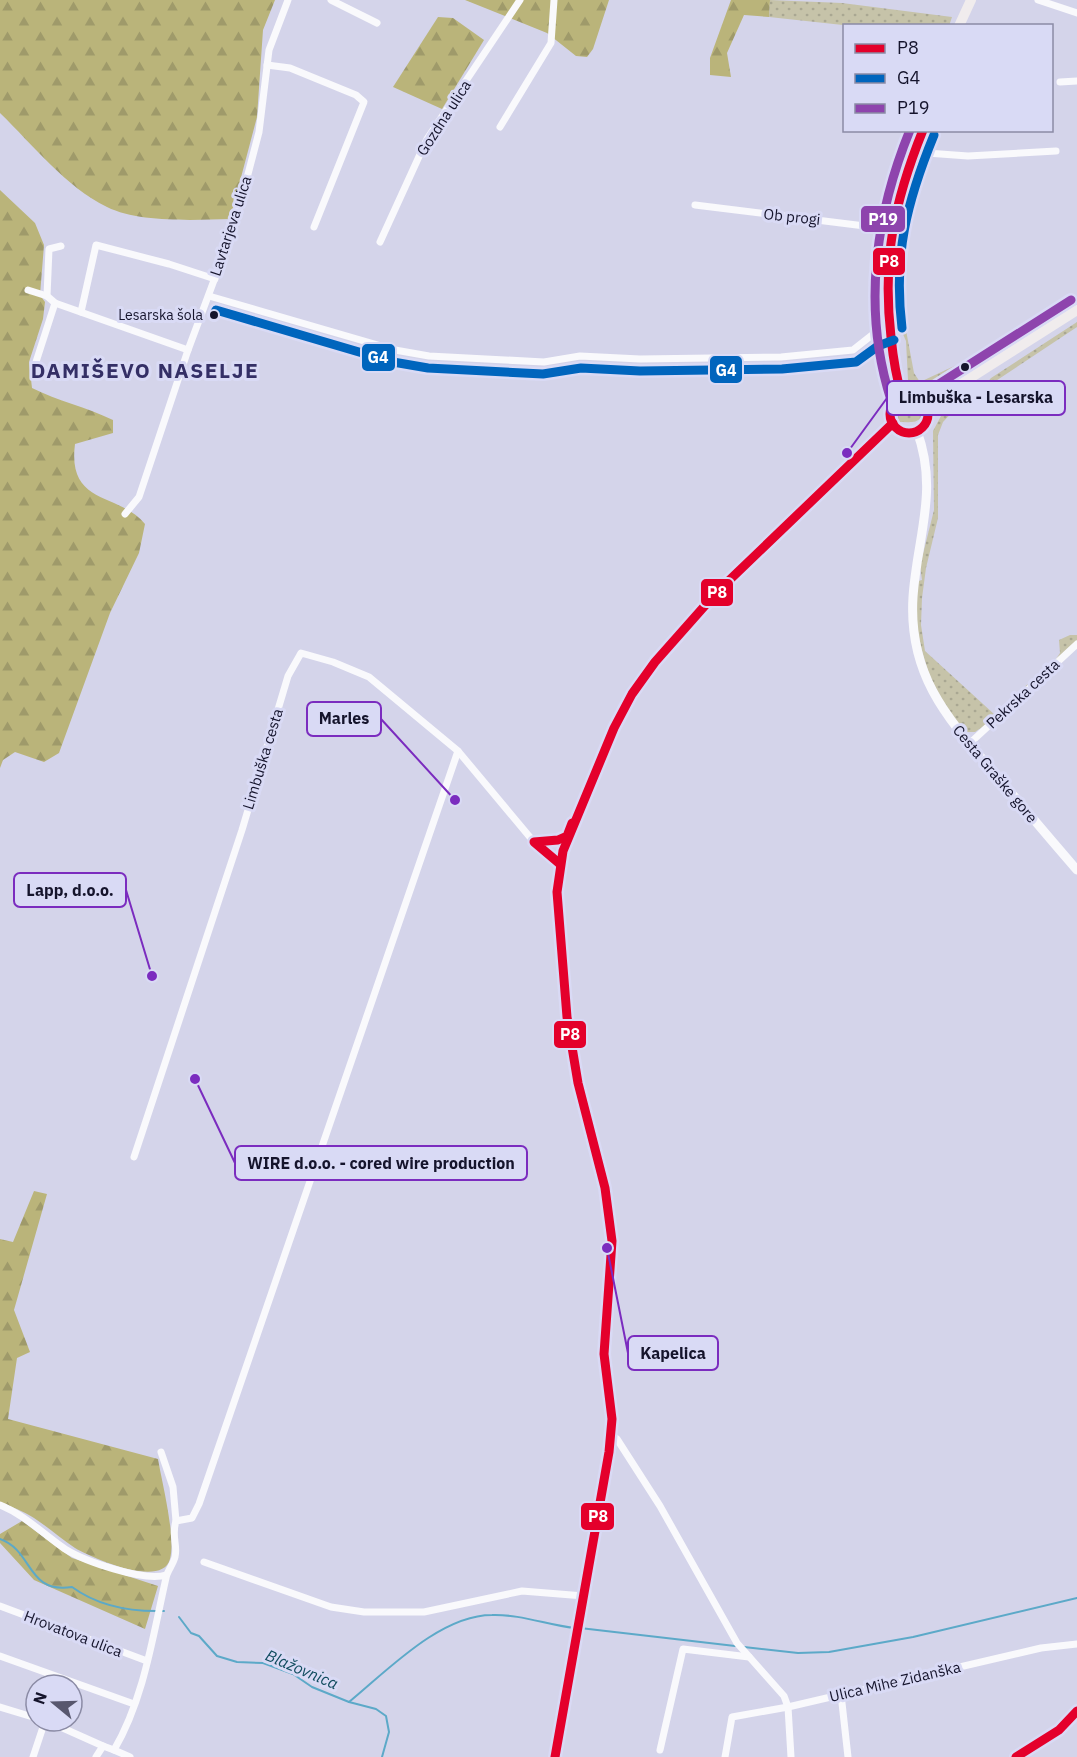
<svg xmlns="http://www.w3.org/2000/svg" width="1077" height="1757" font-family="'IBM Plex Sans',sans-serif">
	<defs>
		<pattern id="grass-dots" width="8" height="8" patternUnits="userSpaceOnUse" patternTransform="scale(1.5)"><rect width="8" height="8" fill="#c6c3a9"/><path d="M2 2h.1M6 6h.1" fill="none" stroke="#a9a792" stroke-width="1.8" stroke-linecap="round"/></pattern>
		<pattern id="forest-firs" width="22" height="20" patternUnits="userSpaceOnUse" patternTransform="scale(1.5)"><rect width="22" height="20" fill="#bab47a"/><path d="M5 1l3.5 6h-7zM16 11l3.5 6h-7z" fill="#9f9a6a"/></pattern>
	</defs>
	<rect width="100%" height="100%" fill="#d4d4ea"/>
	<g fill="url(#grass-dots)">
		<path d="M770 0 842 3 952 17 949 26H852L769 17Z"/>
		<path d="M893 282H897L914 373 920 382 982 353 1077 297V303L929 388H917L908 380 906 341 899 325Z"/>
		<path d="M1077 322V327L958 406 943 422 938 435V518L926 568 922 598 921 625 925 651 994 714 1056 659 1060 653 1059 640 1070 635H1077V642L985 725 975 732H968C940 719 920 653 917 624 915 610 917 595 918 581L922 580 920 566 934 510 933 431 941 416 955 403 982 389 991 378Z"/>
		<path d="M905 405 922 407C925 425 910 422 898 422V411Z"/>
	</g>
	<g fill="url(#forest-firs)">
		<path d="M0 0H275L263 30 257 117 230 219C195 220 139 223 107 207 66 187 33 145 0 113Z"/>
		<path d="M465 0H609L593 49 587 57 576 56 547 33Z"/>
		<path d="M731 0H770L769 17 744 15 727 53 731 77 710 75V58Z"/>
		<path d="M438 17 453 18 484 40 442 109 393 87Z"/>
		<path d="M0 190 35 223 44 245 40 295 45 302 43 319 29 362 32 388C58 401 86 407 113 420V433L75 444C67 506 119 492 145 524L139 553 110 613 59 753 44 762 15 752 3 760 0 768Z"/>
		<path d="M34 1191 47 1194 14 1310 30 1352 17 1358 8 1419 158 1459C162 1483 176 1536 170 1559 162 1589 92 1558 75 1548 61 1539 48 1527 34 1518 23 1511 12 1507 0 1502V1239L13 1242Z"/>
		<path d="M22 1521 72 1558 158 1586 145 1629 34 1580 0 1543V1534Z"/>
	</g>
	<g fill="none" stroke-linecap="round" stroke-linejoin="round">
		<g stroke="#5ca9c8" stroke-width="2">
			<path d="M0 1539C34 1551 26 1594 72 1587 98 1606 132 1612 164 1611"/>
			<path d="M179 1617 191 1633 199 1636 217 1656 237 1662 263 1663 293 1674 312 1687 349 1702 376 1709 386 1716 389 1732 382 1757"/>
			<path d="M580 1628 735 1646"/>
			<path d="M744 1647 798 1653 829 1652 913 1637 1077 1598"/>
			<path d="M349 1702C387 1671 440 1615 492 1615 519 1614 548 1625 574 1628"/>
		</g>
		<g stroke="#f9f9fc" stroke-width="7">
			<path d="M331 0 377 23"/>
			<path d="M1038 0 1077 13"/>
			<path d="M267 65 290 68 356 95 364 102 314 227"/>
			<path d="M1060 82 1077 81"/>
			<path d="M500 127 551 43 554 0"/>
			<path d="M913 152 968 156 1056 151"/>
			<path d="M695 205 889 229"/>
			<path d="M380 242 427 139 520 0"/>
			<path d="M28 290 47 296"/>
			<path d="M209 296 395 350 429 356 544 362 580 356 640 359 781 357 853 350 872 335 890 329"/>
			<path d="M55 303 47 296 49 249 61 246"/>
			<path d="M81 312 96 245 169 264 215 279"/>
			<path d="M35 365 55 303 188 350"/>
			<path d="M125 514 139 497 188 350 235 224 259 132 269 50 288 0"/>
			<path d="M969 744 1077 644"/>
			<path d="M560 864 534 842 558 840 567 836"/>
			<path d="M134 1157 242 830 288 676 301 653 333 662 369 677 458 751 534 842"/>
			<path d="M611 1435 617 1439 660 1506 737 1643 784 1696 788 1707 791 1757"/>
			<path d="M161 1452 173 1487 176 1521"/>
			<path d="M0 1505C25 1515 43 1534 65 1549 84 1561 144 1582 166 1575"/>
			<path d="M204 1562 331 1607 364 1612H424L522 1591 584 1596"/>
			<path d="M0 1606 147 1661"/>
			<path d="M0 1656 134 1704"/>
			<path d="M841 1694 848 1757"/>
			<path d="M0 1707 36 1718"/>
			<path d="M47 1721 103 1746"/>
			<path d="M114 1750 130 1757"/>
			<path d="M660 1750 683 1649 749 1657"/>
			<path d="M33 1757 45 1721"/>
			<path d="M96 1757 103 1746 114 1750C144 1699 153 1635 166 1578 167 1571 173 1565 175 1557 178 1545 171 1536 176 1521L192 1518 199 1504 458 751"/>
			<path d="M725 1757 732 1717 788 1707 1041 1648 1077 1644"/>
		</g>
		<g stroke="#f9f9fc" stroke-width="9">
			<path d="M917 431C939 491 917 537 913 597 908 677 949 720 997 776 1024 808 1050 839 1077 870"/>
			<path d="M1016 1757 1059 1730 1077 1711"/>
		</g>
		<g stroke="#f0eced" stroke-width="10">
			<path d="M959 26 971 0"/>
			<circle cx="909" cy="414" r="19"/>
			<path d="M902 396C894 374 893 351 890 328 881 248 892 204 923 130"/>
			<path d="M926 406 1077 310"/>
			<path d="M555 1757 609 1452 612 1419 604 1354 612 1241 605 1188 578 1083 567 1017 557 892 563 851 614 728 632 694 655 662 717 592 893 423"/>
		</g>
		<defs>
			<g id="bus-1">
				<circle cx="909" cy="414" r="19"/>
				<path d="M902 396C896 377 893 357 891 337 882 259 894 202 923 130"/>
				<path d="M560 864 534 842 558 840 567 836 572 823"/>
				<path d="M555 1757 609 1452 612 1419 604 1354 612 1241 605 1188 578 1083 567 1017 557 892 563 851 614 728 632 694 655 662 717 592 893 423"/>
				<path d="M1016 1757 1059 1730 1077 1711"/>
			</g>
			<g id="bus-2">
				<path d="M214 315 216 310 393 362 428 368 543 374 581 368 640 371 782 369 856 362 878 346 894 340"/>
				<path d="M902 328C893 255 907 201 934 135"/>
			</g>
			<g id="bus-3">
				<path d="M920 396 1071 300"/>
				<path d="M891 400C862 310 875 216 910 130"/>
			</g>
		</defs>
		<use href="#bus-1" stroke="#d9daf5" stroke-width="14"/>
		<use href="#bus-2" stroke="#d9daf5" stroke-width="14"/>
		<use href="#bus-3" stroke="#d9daf5" stroke-width="14"/>
		<use href="#bus-1" stroke="#e4002b" stroke-width="9"/>
		<use href="#bus-2" stroke="#0065bd" stroke-width="9"/>
		<use href="#bus-3" stroke="#8e44ad" stroke-width="9"/>
	</g>
	<g fill="#15142c" stroke="#d9daf5" stroke-width="2">
		<circle cx="214" cy="315" r="5"/>
		<circle cx="965" cy="367" r="5"/>
	</g>
	<g text-anchor="middle" stroke-width="6" stroke-linejoin="round" paint-order="stroke">
		<g font-size="14" fill="#15142c" stroke="#d9daf5" text-anchor="end">
			<text x="203" y="320">Lesarska šola</text>
		</g>
		<g font-size="15" fill="#15142c" stroke="#d9daf5">
			<text transform="translate(444 118) rotate(-57)" y="5">Gozdna ulica</text>
			<text transform="translate(792 217) rotate(6)" y="5">Ob progi</text>
			<text transform="translate(231 226) rotate(-72)" y="5">Lavtarjeva ulica</text>
			<text transform="translate(1023 694) rotate(-43)" y="5">Pekrska cesta</text>
			<text transform="translate(263 759) rotate(-73)" y="5">Limbuška cesta</text>
			<text transform="translate(995 774) rotate(50)" y="5">Cesta Graške gore</text>
			<text transform="translate(73 1634) rotate(21)" y="5">Hrovatova ulica</text>
			<text transform="translate(895 1682) rotate(-13)" y="5">Ulica Mihe Zidanška</text>
		</g>
		<g font-size="16" font-style="italic" fill="#114c5f" stroke="#d9daf5">
			<text transform="translate(302 1669) rotate(23)" y="6">Blažovnica</text>
		</g>
		<g font-size="21" font-weight="bold" letter-spacing="1.5" fill="#342f66" stroke="#d9daf5">
			<text x="145" y="378">DAMIŠEVO NASELJE</text>
		</g>
	</g>
	<path fill="none" stroke="#7b2cbf" stroke-width="2" d="M847 453L887 398M455 800L381 719M152 976L126 890M195 1079L235 1163M607 1248L628 1353"/>
	<g fill="#7b2cbf" stroke="#d9daf5" stroke-width="2">
		<circle cx="847" cy="453" r="6"/>
		<circle cx="455" cy="800" r="6"/>
		<circle cx="152" cy="976" r="6"/>
		<circle cx="195" cy="1079" r="6"/>
		<circle cx="607" cy="1248" r="6"/>
	</g>
	<g fill="#d9daf5" stroke="#7b2cbf" stroke-width="2">
		<rect x="887" y="381" width="178" height="34" rx="6"/>
		<rect x="307" y="702" width="74" height="34" rx="6"/>
		<rect x="14" y="873" width="112" height="34" rx="6"/>
		<rect x="235" y="1146" width="292" height="34" rx="6"/>
		<rect x="628" y="1336" width="90" height="34" rx="6"/>
	</g>
	<g font-size="16" text-anchor="middle" font-weight="bold" fill="#15142c">
		<text x="976" y="403">Limbuška - Lesarska</text>
		<text x="344" y="724">Marles</text>
		<text x="70" y="896">Lapp, d.o.o.</text>
		<text x="381" y="1169">WIRE d.o.o. - cored wire production</text>
		<text x="673" y="1359">Kapelica</text>
	</g>
	<g stroke="#d9daf5" stroke-width="2">
		<rect x="860" y="205" width="46" height="28" rx="6" fill="#8e44ad"/>
		<rect x="872" y="247" width="34" height="29" rx="6" fill="#e4002b"/>
		<rect x="361" y="343" width="35" height="29" rx="6" fill="#0065bd"/>
		<rect x="709" y="355" width="34" height="29" rx="6" fill="#0065bd"/>
		<rect x="700" y="578" width="34" height="29" rx="6" fill="#e4002b"/>
		<rect x="553" y="1020" width="34" height="29" rx="6" fill="#e4002b"/>
		<rect x="580" y="1502" width="35" height="29" rx="6" fill="#e4002b"/>
	</g>
	<g font-size="16" text-anchor="middle" font-weight="bold" fill="#fff">
		<text x="883" y="225">P19</text>
		<text x="889" y="267">P8</text>
		<text x="378" y="363">G4</text>
		<text x="726" y="376">G4</text>
		<text x="717" y="598">P8</text>
		<text x="570" y="1040">P8</text>
		<text x="598" y="1522">P8</text>
	</g>
	<rect x="843" y="24" width="210" height="108" fill="#d9daf5" stroke="#8b8ba5" stroke-width="1.5"/>
	<rect x="855" y="44" width="30" height="9" fill="#e4002b" stroke="#8b8ba5" stroke-width="1.5"/>
	<text x="897" y="54" font-size="18" fill="#15142c">P8</text>
	<rect x="855" y="74" width="30" height="9" fill="#0065bd" stroke="#8b8ba5" stroke-width="1.5"/>
	<text x="897" y="84" font-size="18" fill="#15142c">G4</text>
	<rect x="855" y="104" width="30" height="9" fill="#8e44ad" stroke="#8b8ba5" stroke-width="1.5"/>
	<text x="897" y="114" font-size="18" fill="#15142c">P19</text>
	<g transform="translate(54 1703) rotate(289)"><circle r="28" fill="#d9daf5" stroke="#8b8ba5" stroke-width="1.5"/>
	<path d="M0-4.5L10 22L0 15L-10 22Z" fill="#58576e"/>
	<text y="-9" font-size="16" font-weight="bold" text-anchor="middle" fill="#15142c">N</text>
	</g>
</svg>
